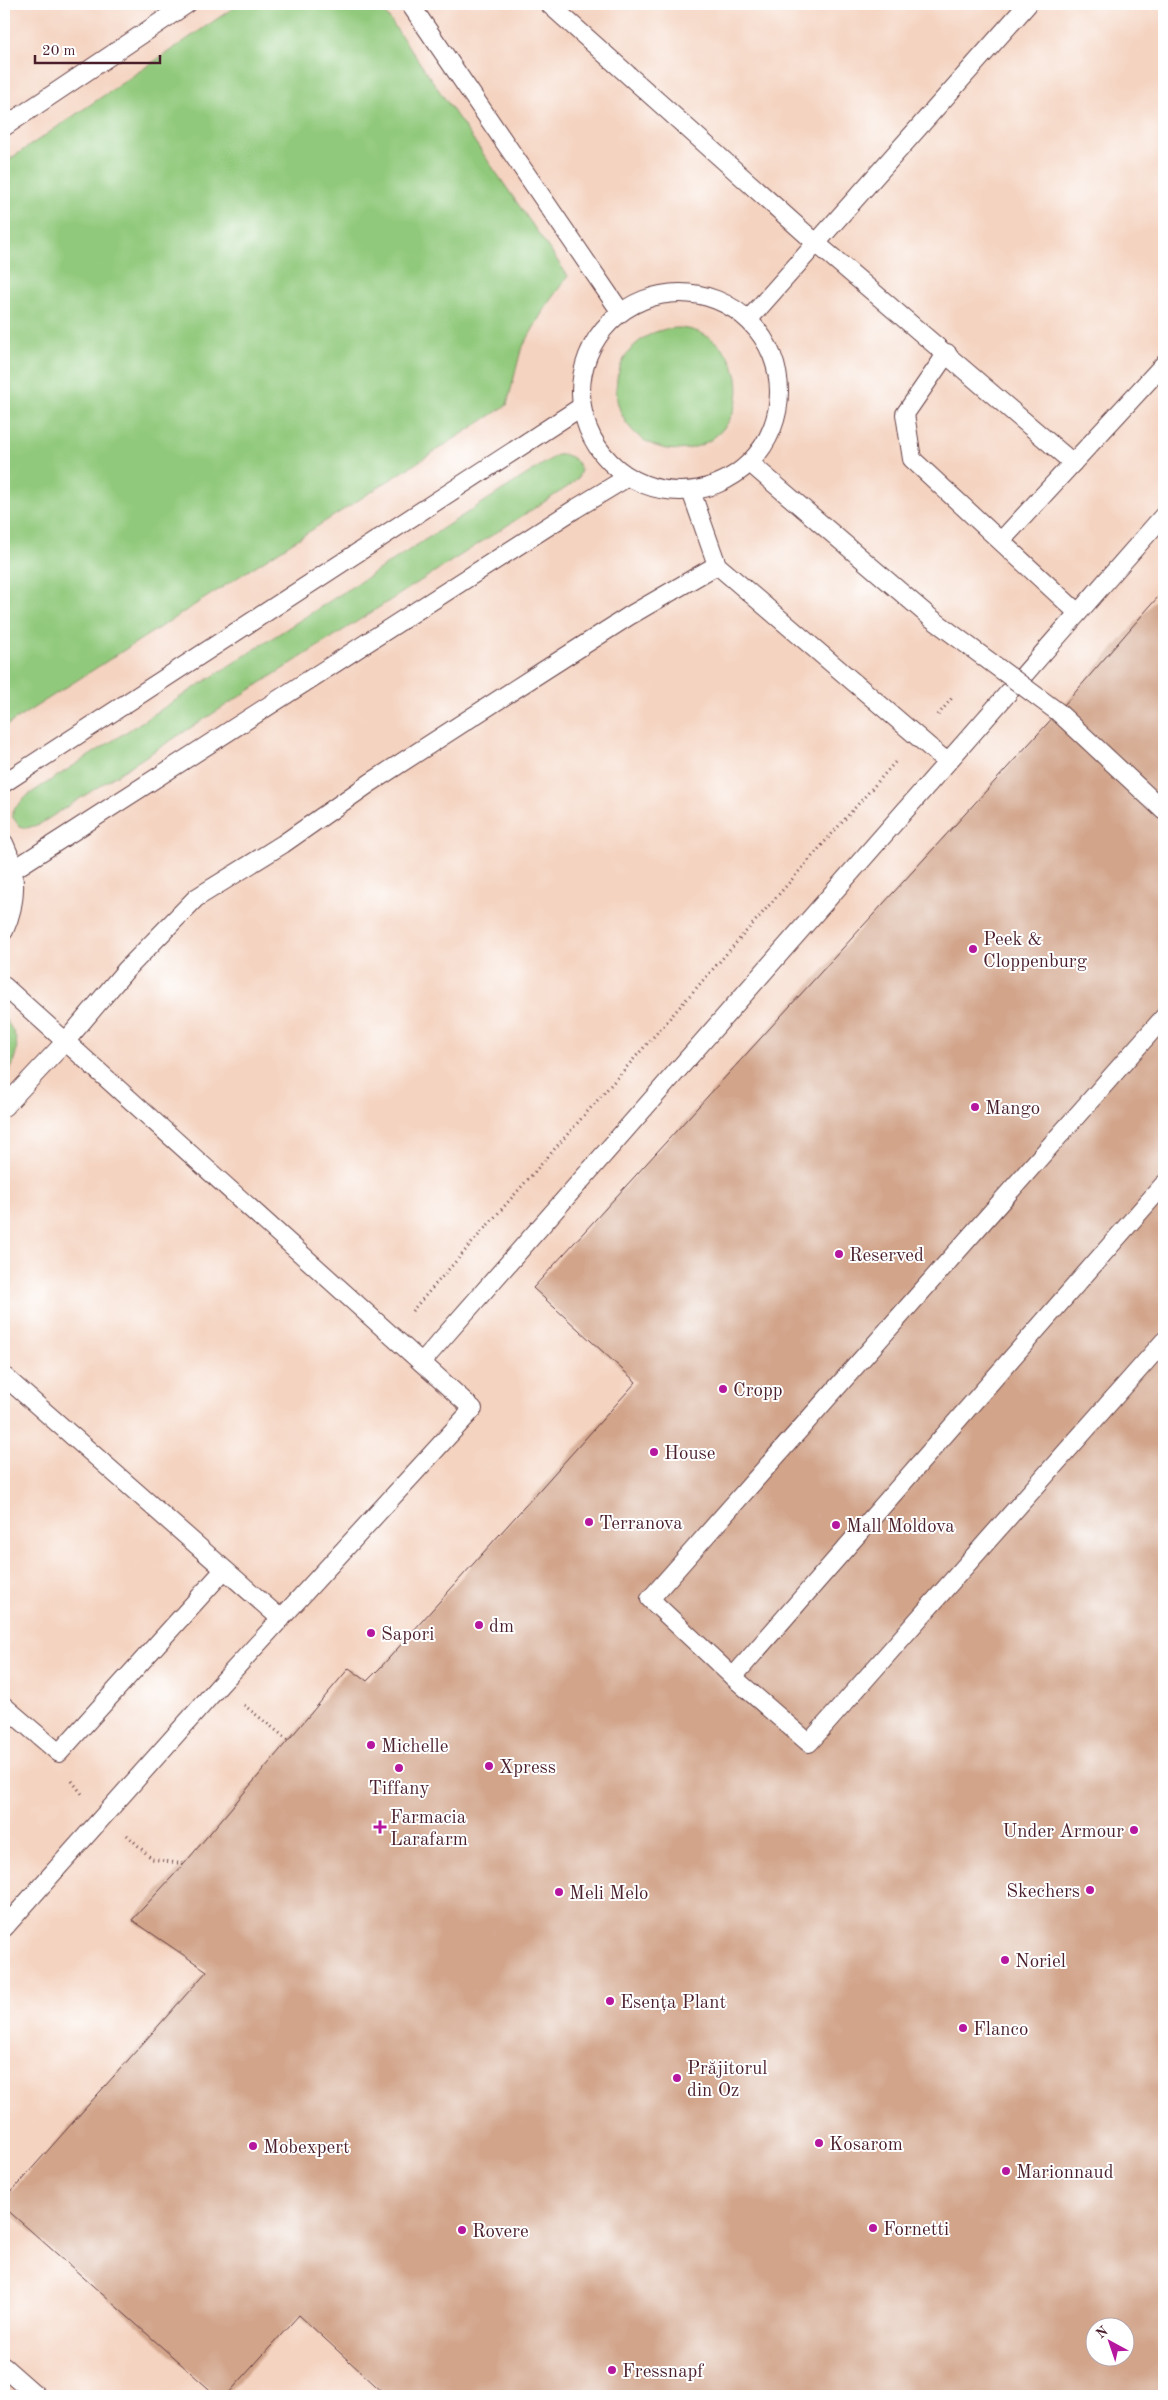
<svg xmlns="http://www.w3.org/2000/svg" width="1168" height="2400" font-family="'Old Standard TT',serif">
	<rect width="100%" height="100%" fill="#fff"/>
	<filter id="ink" filterUnits="userSpaceOnUse"><feTurbulence type="fractalNoise" baseFrequency=".02" numOctaves="2"/><feDisplacementMap in="SourceGraphic" scale="10" xChannelSelector="R" yChannelSelector="G"/><feConvolveMatrix kernelMatrix="1 2 1 2 8 2 1 2 1" color-interpolation-filters="sRGB"/></filter>
	<filter id="wash" filterUnits="userSpaceOnUse"><feTurbulence type="fractalNoise" baseFrequency=".0096" numOctaves="4" result="noise"/><feDisplacementMap in="SourceGraphic" scale="20" xChannelSelector="R" yChannelSelector="G"/><feGaussianBlur stdDeviation="1.12" result="paint"/><feColorMatrix in="noise" values="0 0 0 0 0 0 0 0 0 0 0 0 0 0 0 0 0 1.4 0 .05"/><feComposite in="paint" operator="in"/></filter>
	<g filter="url(#wash)">
		<rect width="100%" height="100%" fill="#ece7cb"/>
		<path fill="#f4d3c0" fill-rule="evenodd" d="M4 4H1164V2396H4ZM1096 2328H1126V2358H1096Z"/>
		<g fill="#91c97c" stroke="#6e7454">
			<path d="M239 4H379L568 276 546 306 521 350 507 405 4 727V163Z"/>
			<circle cx="677" cy="389" r="61"/>
			<path d="M557 455C570 454 576 458 581 470L578 478 569 486 40 824 27 828 19 826 12 816 14 809 28 795Z"/>
			<path d="M4 1018C21 1039 19 1049 9 1072L4 1065Z"/>
		</g>
		<g id="blocks">
			<path fill="#d2a48a" fill-rule="evenodd" d="M1164 590V2396H387L299 2315 226 2396H217L4 2207V2200L207 1971 132 1920 184 1864 349 1668 367 1681 380 1668 636 1382 533 1288 1058 712ZM1096 2328H1126V2358H1096Z"/>
		</g>
	</g>
	<g filter="url(#ink)">
		<use href="#blocks" fill-opacity="0" stroke="#623d43" stroke-width="1"/>
		<g fill="none" stroke-linecap="round" stroke-linejoin="round">
			<defs>
				<g id="lane">
					<path d="M410 4 620 311"/>
					<path d="M549 4 816 243 1073 463"/>
					<path d="M4 127 187 4"/>
					<circle cx="680" cy="392" r="99"/>
					<path d="M749 319 1028 4"/>
					<path d="M947 353 905 414 912 459 1078 613"/>
					<path d="M750 463 931 618"/>
					<path d="M1001 541 1164 364"/>
					<path d="M717 565 947 762"/>
					<path d="M1058 712 1164 811"/>
					<path d="M4 783 581 407"/>
					<path d="M4 843C18 871 17 903 4 931"/>
					<path d="M13 870 575 509 628 477"/>
					<path d="M4 986 473 1409 220 1685 4 1928"/>
					<path d="M1164 1017 650 1599 733 1677 809 1743 1164 1341"/>
					<path d="M4 1107 66 1041 126 970 196 898 283 844 370 783 540 673 629 616 717 565 691 491"/>
					<path d="M422 1362 1164 515"/>
					<path d="M4 1376 281 1619"/>
					<path d="M733 1677 1164 1184"/>
					<path d="M4 1706 59 1753 224 1570"/>
					<path d="M4 2367 37 2396"/>
				</g>
			</defs>
			<use href="#lane" stroke="#623d43" stroke-width="20"/>
			<g stroke="#623d43" stroke-width="3" stroke-dasharray="1 4" stroke-linecap="butt">
				<path d="M938 715 952 698"/>
				<path d="M412 1311 897 760"/>
				<path d="M244 1705 288 1740"/>
				<path d="M72 1781 82 1794"/>
				<path d="M127 1835 152 1859 184 1864"/>
			</g>
			<use href="#lane" stroke="#fff" stroke-width="18"/>
			<defs>
				<path id="lane-bridge" d="M931 618 1058 712"/>
			</defs>
			<use href="#lane-bridge" stroke="#623d43" stroke-width="20" stroke-linecap="butt"/>
			<use href="#lane-bridge" stroke="#fff" stroke-width="18"/>
		</g>
	</g>
	<g fill="#b5179e" stroke="#fff" stroke-width="2">
		<circle cx="973" cy="949" r="5"/>
		<circle cx="975" cy="1107" r="5"/>
		<circle cx="839" cy="1254" r="5"/>
		<circle cx="723" cy="1389" r="5"/>
		<circle cx="654" cy="1452" r="5"/>
		<circle cx="589" cy="1522" r="5"/>
		<circle cx="836" cy="1525" r="5"/>
		<circle cx="479" cy="1625" r="5"/>
		<circle cx="371" cy="1633" r="5"/>
		<circle cx="371" cy="1745" r="5"/>
		<circle cx="489" cy="1766" r="5"/>
		<circle cx="399" cy="1768" r="5"/>
		<path d="M377.5 1819.5h5v5h5v5h-5v5h-5v-5h-5v-5h5z"/>
		<circle cx="1134" cy="1830" r="5"/>
		<circle cx="1090" cy="1890" r="5"/>
		<circle cx="559" cy="1892" r="5"/>
		<circle cx="1005" cy="1960" r="5"/>
		<circle cx="610" cy="2001" r="5"/>
		<circle cx="963" cy="2028" r="5"/>
		<circle cx="677" cy="2078" r="5"/>
		<circle cx="819" cy="2143" r="5"/>
		<circle cx="253" cy="2146" r="5"/>
		<circle cx="1006" cy="2171" r="5"/>
		<circle cx="873" cy="2228" r="5"/>
		<circle cx="462" cy="2230" r="5"/>
		<circle cx="612" cy="2370" r="5"/>
	</g>
	<g text-anchor="middle" stroke-width="4" stroke-linejoin="round" paint-order="stroke">
		<g font-size="19" fill="#4a1f2b" stroke="#fff" text-anchor="start">
			<text x="983" y="945">Peek &amp;<tspan x="983" dy="22">Cloppenburg</tspan></text>
			<text x="985" y="1114">Mango</text>
			<text x="849" y="1261">Reserved</text>
			<text x="733" y="1396">Cropp</text>
			<text x="664" y="1459">House</text>
			<text x="599" y="1529">Terranova</text>
			<text x="846" y="1532">Mall Moldova</text>
			<text x="489" y="1632">dm</text>
			<text x="381" y="1640">Sapori</text>
			<text x="381" y="1752">Michelle</text>
			<text x="499" y="1773">Xpress</text>
			<text x="399" y="1794" text-anchor="middle">Tiffany</text>
			<text x="390" y="1823">Farmacia<tspan x="390" dy="22">Larafarm</tspan></text>
			<text x="1124" y="1837" text-anchor="end">Under Armour</text>
			<text x="1080" y="1897" text-anchor="end">Skechers</text>
			<text x="569" y="1899">Meli Melo</text>
			<text x="1015" y="1967">Noriel</text>
			<text x="620" y="2008">Esența Plant</text>
			<text x="973" y="2035">Flanco</text>
			<text x="687" y="2074">Prăjitorul<tspan x="687" dy="22">din Oz</tspan></text>
			<text x="829" y="2150">Kosarom</text>
			<text x="263" y="2153">Mobexpert</text>
			<text x="1016" y="2178">Marionnaud</text>
			<text x="883" y="2235">Fornetti</text>
			<text x="472" y="2237">Rovere</text>
			<text x="622" y="2377">Fressnapf</text>
		</g>
	</g>
	<rect width="1168" height="2400" fill="none" stroke="#fff" stroke-width="20"/>
	<g transform="translate(1110 2342) rotate(320)"><circle r="24" fill="#ffffff" stroke="#b7a5aa"/>
	<path d="M0-4L9 19L0 12L-9 19Z" fill="#b5179e"/>
	<text y="-8" font-size="14" font-weight="bold" text-anchor="middle" fill="#4a1f2b">N</text>
	</g>
	<path d="M35 55v8h125v-8" fill="none" stroke="#4a1f2b" stroke-width="2.5"/>
	<text x="42" y="55" font-size="15" fill="#4a1f2b" stroke="#ffffff" stroke-width="4" paint-order="stroke">20 m</text>
</svg>
